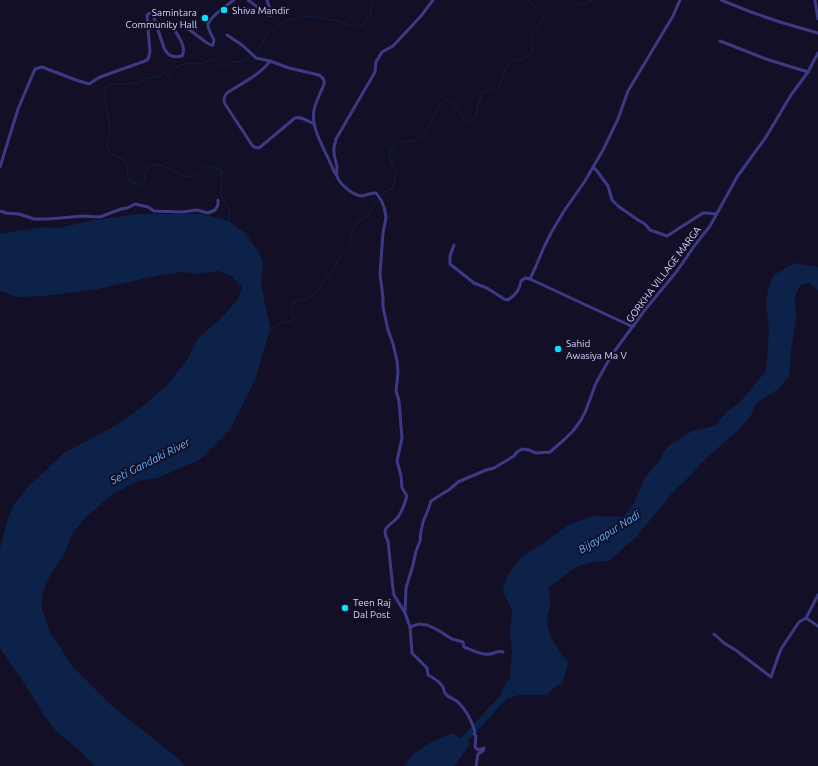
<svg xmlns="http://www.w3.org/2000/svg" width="818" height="766" font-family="Ubuntu,sans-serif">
	<rect width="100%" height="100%" fill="#130f26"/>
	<g fill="#0c2248">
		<path d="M139 214H202L229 221 246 234 258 251 263 263 261 285 270 327V330L255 380 229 431 201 459 158 478 138 481 113 494 88 515 74 531 63 556 51 573 43 592 41 606 50 632 73 667 113 707 174 755 185 766H95L81 752 56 731 45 717 24 683 0 648V548L8 518 15 503 28 487 64 453 113 427 143 406 168 384 189 357 197 340 224 315 238 299 242 287 232 276 218 271 197 274 182 272 160 275 98 289 44 296 16 297 0 291V234L44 227 59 228 95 220Z"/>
		<path d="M795 263 818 267V290L809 283 802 284 796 293 795 298 796 319 791 351 789 377 778 389 757 403 750 417 738 430 701 463 693 473 673 492 638 535 609 561 592 562 576 567 548 588C549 592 550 596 550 600 551 607 547 615 547 622 547 636 560 651 568 662L563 682 550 691 547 695H518L510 698H507L501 694 502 690 506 684V682L510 679 512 650 510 635 512 610 504 594 503 587 508 575 514 566 520 558 545 542 570 524 594 516 623 517 631 508 636 499 644 479 660 460 664 451 670 445 692 431 714 426 729 410 740 402 766 371 769 330 766 301 769 285 774 275 782 270Z"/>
		<path d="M452 733 470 743 468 747 454 766H404L412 755 430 743Z"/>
	</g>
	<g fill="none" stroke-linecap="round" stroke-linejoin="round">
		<g stroke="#0c2248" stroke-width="1">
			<path d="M573 0 584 5 592 0"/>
			<path d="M254 54 257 52 267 34 274 29 287 20 309 16 333 20 354 26 364 24 371 13 373 0"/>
			<path d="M381 196 384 192 392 189 395 180 396 173 390 158V151L400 141C403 141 407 142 410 142 423 139 431 123 436 112 439 106 440 104 445 99L451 102 468 123 471 121 476 116 477 108 483 92 499 88 506 67 512 62 527 57 533 51C529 31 535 33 544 18L528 0"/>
			<path d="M229 222V208L225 203 221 195 222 175 220 169 213 168 206 166C202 170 197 177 191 177 179 178 155 154 146 171 145 174 145 178 144 181L139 185 129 181 127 173 128 166 124 160 110 153 107 144 110 133V124L108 122V114L106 107 104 94V91L107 86 112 84H126L137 83 141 82 144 79 160 76 165 71 168 77C172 68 182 63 192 63 196 63 200 65 204 63 207 62 210 60 213 59L220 65 226 66 234 62H241L246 60 251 56"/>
			<path d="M271 329 281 323 293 320 295 318 291 312 294 302 306 299 313 295 322 284 335 267 338 260 341 256 350 246 352 234 357 222 366 218 371 212 374 205 379 199"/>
		</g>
		<path stroke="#0c2248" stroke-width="7" d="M457 745 464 740 509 691"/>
		<g stroke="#3d3a85" stroke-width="3">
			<path d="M248 0 268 15H271V12L267 0"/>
			<path d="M721 0 751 12 780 22 818 33"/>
			<path d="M815 0 818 19"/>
			<path d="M227 35 242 45 256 58 270 61 289 68 319 75C323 78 325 80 324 84 321 92 316 101 314 110 311 126 320 140 326 154 330 161 332 169 337 176"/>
			<path d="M720 41 769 60 808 72"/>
			<path d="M270 61C261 74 241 84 228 92 224 96 223 99 225 104L252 145 254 147 259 148 295 118C301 116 308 121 314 124"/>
			<path d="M0 167 18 109 35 69 42 67 76 80 89 84 100 77 145 61 148 59 150 52 149 41 147 15 150 13H151L153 15 164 48C168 56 173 58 182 56 187 47 178 36 174 29V25L176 23H179L183 25 207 43 211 45H213L214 40C212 36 208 30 208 25 209 17 227 5 234 0"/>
			<path d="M593 167 597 171 608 186 612 200 618 206 638 220 645 224 650 230 667 236 703 213H708L716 214"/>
			<path d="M0 211 6 213 19 214 34 219H48L83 216 100 217 121 209 127 208 135 204 148 207 154 211 182 212 197 210 208 213 215 210 218 205V200"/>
			<path d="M454 245 450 256V264L474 283 487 288 504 299 508 300C516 294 519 291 521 281L525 278 530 279 536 266 544 247 551 233 564 211 585 181 603 150 618 119 628 91 673 16 680 0"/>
			<path d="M530 279 631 326H634"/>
			<path d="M818 595 806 618 818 626"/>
			<path d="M405 613 394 595 393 589 388 541C380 526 390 527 398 517 402 511 405 503 407 496L402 488 401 476 397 461 402 438 399 401 396 391 398 372 397 361 393 344 388 330 383 307V298L380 274 383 233 386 217 384 207 381 200 376 193C370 192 366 196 361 196 353 195 339 184 337 176 336 174 337 170 337 167 336 161 333 155 334 148 334 145 336 142 336 139L375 72 376 62 382 52 393 46 421 16 433 0"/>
			<path d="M410 627 412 653 427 668 428 675C434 678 439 681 443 687 444 689 444 692 445 693 447 697 454 699 458 702 466 710 472 721 475 732L474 734 476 736 475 747 478 750 484 748 483 751 478 754 476 766"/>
			<path d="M714 634 724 643 737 651 742 655 771 677 778 657 781 649 799 622 806 618"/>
			<path d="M503 652C496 650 497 653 490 654 482 656 472 650 464 647L463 642 452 639 436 629 427 625 419 624 410 627 405 613 406 588 413 565 416 551 420 541 421 531 423 522 428 510 431 501 450 489 458 482 486 470 494 468 514 456 517 452 522 449 529 450 536 453 550 452 565 439 573 431 581 420 586 410 596 383 611 356 644 311 677 271 695 245 710 226 737 177 766 137 791 95 808 72 818 53"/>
		</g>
	</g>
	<g fill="#00e5ff" stroke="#130f26" stroke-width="1.5">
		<circle cx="224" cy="10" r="4"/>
		<circle cx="205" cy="18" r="4"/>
		<circle cx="558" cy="349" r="4"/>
		<circle cx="345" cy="608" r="4"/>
	</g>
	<g text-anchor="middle" stroke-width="4" stroke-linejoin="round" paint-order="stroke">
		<g font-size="10" fill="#d9d4ff" stroke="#130f26" text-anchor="start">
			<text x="232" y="14">Shiva Mandir</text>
			<text x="197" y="16" text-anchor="end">Samintara<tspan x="197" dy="12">Community Hall</tspan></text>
			<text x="566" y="347">Sahid<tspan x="566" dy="12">Awasiya Ma V</tspan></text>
			<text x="353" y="606">Teen Raj<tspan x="353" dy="12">Dal Post</tspan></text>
		</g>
		<g font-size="10" fill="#d9d4ff" stroke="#130f26">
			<text transform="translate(663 274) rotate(-53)" y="4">GORKHA VILLAGE MARGA</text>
		</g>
		<g font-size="11" font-style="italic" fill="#62b6ff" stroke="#130f26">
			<text transform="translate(150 461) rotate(-27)" y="4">Seti Gandaki River</text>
			<text transform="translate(609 532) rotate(-32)" y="4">Bijayapur Nadi</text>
		</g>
	</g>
</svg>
